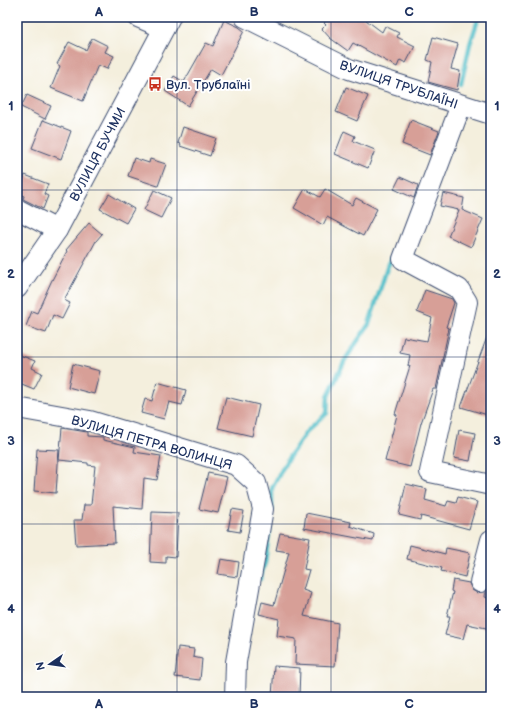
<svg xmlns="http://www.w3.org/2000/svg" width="508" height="714" font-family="'Balsamiq Sans',sans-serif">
	<rect width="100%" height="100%" fill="#fff"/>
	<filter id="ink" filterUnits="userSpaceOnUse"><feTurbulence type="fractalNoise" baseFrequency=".025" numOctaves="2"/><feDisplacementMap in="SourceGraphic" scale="8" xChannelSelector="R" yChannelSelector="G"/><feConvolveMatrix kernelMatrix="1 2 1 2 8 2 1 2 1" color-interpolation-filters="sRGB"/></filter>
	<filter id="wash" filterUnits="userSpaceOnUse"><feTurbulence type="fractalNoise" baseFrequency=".012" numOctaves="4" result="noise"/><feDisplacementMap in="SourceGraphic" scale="16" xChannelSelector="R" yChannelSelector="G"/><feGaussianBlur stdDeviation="0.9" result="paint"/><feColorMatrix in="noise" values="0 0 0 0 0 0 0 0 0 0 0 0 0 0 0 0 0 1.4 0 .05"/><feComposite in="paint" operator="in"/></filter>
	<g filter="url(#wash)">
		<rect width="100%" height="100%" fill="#f4efdd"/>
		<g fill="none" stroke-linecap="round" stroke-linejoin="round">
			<g stroke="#4fbdc7" stroke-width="4.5">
				<path d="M461 84 470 44 479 17"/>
				<path d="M272 510V488L287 460 307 431 327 413 328 396 345 360 369 324 387 268 400 241"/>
				<path d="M260 579 265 562 270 527"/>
			</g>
		</g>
		<g id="blocks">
			<g fill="#d79f97">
				<path d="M330 17H362L382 32 385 26 399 33 397 37 415 46 406 63 400 60 397 67 353 43 348 51 330 38 322 29 326 25 324 23Z"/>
				<path d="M224 20 239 27 244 31 221 75 211 69 188 106 165 91 174 76 184 82 206 43 213 46Z"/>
				<path d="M433 37 458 44 451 69 460 71 457 90 428 82 432 62 427 60Z"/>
				<path d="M92 38 108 46 105 52 114 56 107 69 98 65 83 101 51 88 60 66 57 64 69 42 86 50Z"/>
				<path d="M346 87 368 96 357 121 336 112Z"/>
				<path d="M27 95 51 106 45 119 21 107Z"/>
				<path d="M43 120 71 131 61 159 32 148Z"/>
				<path d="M411 120 439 131 430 155 402 144Z"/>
				<path d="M183 127 216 138 210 156 180 146 181 144 178 143Z"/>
				<path d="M344 131 355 136 353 141 375 150 368 168 335 154Z"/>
				<path d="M134 158 149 163 150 159 166 164 158 186 128 176Z"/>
				<path d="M25 175 48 184 44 194 48 196 43 209 23 199 24 196 18 193Z"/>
				<path d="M400 177 418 185 414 198 394 189Z"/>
				<path d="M305 189 320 197 325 189 352 205 356 198 377 209 363 236 327 217 323 225 294 208Z"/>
				<path d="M154 190 171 198 161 218 144 210Z"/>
				<path d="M443 193 464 198 462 210 483 219 471 247 448 236 459 210 440 206Z"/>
				<path d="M109 194 134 209 126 223 100 209Z"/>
				<path d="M89 223 102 234 96 241 64 300 70 303 62 319 53 315 46 333 26 326 32 311 37 313 51 282 67 251 66 250Z"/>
				<path d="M425 290 452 299 454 303 446 327 449 328 436 389H433L421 423 410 467 385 461 397 415 395 414 410 366H408L410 355 400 353 404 337 427 341 432 318 417 312Z"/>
				<path d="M490 329H491V416L461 407Z"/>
				<path d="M17 354 35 361 32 368 42 373 34 389 17 382Z"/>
				<path d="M73 364 100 371 94 394 68 387Z"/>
				<path d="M157 382 186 390 182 405 169 402 164 419 141 413 145 399 152 401Z"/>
				<path d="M226 397 259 405 252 436 218 428Z"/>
				<path d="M62 428 87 432V436L103 437V440L135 447 134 452 161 456 157 480 144 478 142 509 113 506 115 543 76 545 74 520H82L84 505H91L95 466 88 465V463L59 460Z"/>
				<path d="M459 430 475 433 470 461 454 458Z"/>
				<path d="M37 449 59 450 56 493 34 491Z"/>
				<path d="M208 473 227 477 218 513 199 509Z"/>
				<path d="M406 484 427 489 425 500 446 506 448 501 456 503 458 497 477 502 469 529 421 516 420 520 399 515Z"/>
				<path d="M232 509 244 511 240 532 228 530Z"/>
				<path d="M152 512 178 513 176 557 166 556V563L150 562Z"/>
				<path d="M306 513 351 522 350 526 374 534 373 541 304 528Z"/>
				<path d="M280 533 310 538 304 569 309 570 303 590 311 593 304 616 338 623 335 666 295 664 296 639 277 636 279 619 259 614 262 602 274 605 289 552 276 550Z"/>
				<path d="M410 545 445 554 446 548 470 553 465 577 441 571 442 568 407 559Z"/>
				<path d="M221 559 239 562 237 577 218 574Z"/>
				<path d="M453 580 469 583 472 590 477 593 486 591 485 597 491 599V629L467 624 463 639 445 635 450 616H447L453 592 451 591Z"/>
				<path d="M178 647 194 649 193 657 202 659 200 680 175 677Z"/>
				<path d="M274 666 300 668 299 697H272Z"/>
			</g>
		</g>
	</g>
	<g filter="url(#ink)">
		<use href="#blocks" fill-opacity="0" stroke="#3c4c71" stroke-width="1"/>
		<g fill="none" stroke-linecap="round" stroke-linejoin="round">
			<defs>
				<g id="minor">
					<path d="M138 17 164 28"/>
					<path d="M245 17 349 69 491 114"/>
					<path d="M461 105 403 259 459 289 467 302 430 472 491 485"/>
					<path d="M17 209 57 230"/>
					<path d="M17 288 57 230 170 17"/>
					<path d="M17 408 90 421 236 465 256 483 263 509 236 662 235 697"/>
					<path d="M480 582 491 540"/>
				</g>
			</defs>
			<use href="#minor" stroke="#3c4c71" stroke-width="22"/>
			<use href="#minor" stroke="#fff" stroke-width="20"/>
		</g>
	</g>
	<path fill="none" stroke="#1b2f5e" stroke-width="1" stroke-opacity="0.55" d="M177 17V697M331 17V697M17 190H491M17 357H491M17 524H491"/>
	<defs>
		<symbol id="bus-bare" viewBox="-9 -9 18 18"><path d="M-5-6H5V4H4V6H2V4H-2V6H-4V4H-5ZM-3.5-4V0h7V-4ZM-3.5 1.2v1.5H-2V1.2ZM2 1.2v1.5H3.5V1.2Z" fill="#c8321e" stroke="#fff" stroke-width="2.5" paint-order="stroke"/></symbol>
	</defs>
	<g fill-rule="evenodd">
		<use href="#bus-bare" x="145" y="74" width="20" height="20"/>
	</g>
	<g text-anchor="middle" stroke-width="4" stroke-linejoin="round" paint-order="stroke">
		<g font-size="13" fill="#1b2f5e" stroke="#fff" text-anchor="start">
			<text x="166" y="89">Вул. Трублаїні</text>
		</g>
		<g font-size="13" fill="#1b2f5e" stroke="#fff">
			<text transform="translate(399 84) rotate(19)" y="5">ВУЛИЦЯ ТРУБЛАЇНІ</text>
			<text transform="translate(97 154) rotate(-62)" y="5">ВУЛИЦЯ БУЧМИ</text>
			<text transform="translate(152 442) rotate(16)" y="5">ВУЛИЦЯ ПЕТРА ВОЛИНЦЯ</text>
		</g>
	</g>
	<rect width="508" height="714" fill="none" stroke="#fff" stroke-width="44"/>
	<g transform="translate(50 664) rotate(257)" stroke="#ffffff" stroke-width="3" paint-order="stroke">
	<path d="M0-3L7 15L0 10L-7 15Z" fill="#1b2f5e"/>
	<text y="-6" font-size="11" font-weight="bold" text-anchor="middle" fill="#1b2f5e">N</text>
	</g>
	<rect x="22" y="22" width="464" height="670" fill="none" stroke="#1b2f5e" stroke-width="1.5"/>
	<g font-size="13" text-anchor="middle" font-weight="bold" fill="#1b2f5e">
		<text x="99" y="16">A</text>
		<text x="254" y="16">B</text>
		<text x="409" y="16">C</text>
		<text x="11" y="110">1</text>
		<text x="497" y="110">1</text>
		<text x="11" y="278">2</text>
		<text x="497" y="278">2</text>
		<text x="11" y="445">3</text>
		<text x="497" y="445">3</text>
		<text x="11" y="613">4</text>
		<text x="497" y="613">4</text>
		<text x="99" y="708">A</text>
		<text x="254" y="708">B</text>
		<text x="409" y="708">C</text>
	</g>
</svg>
